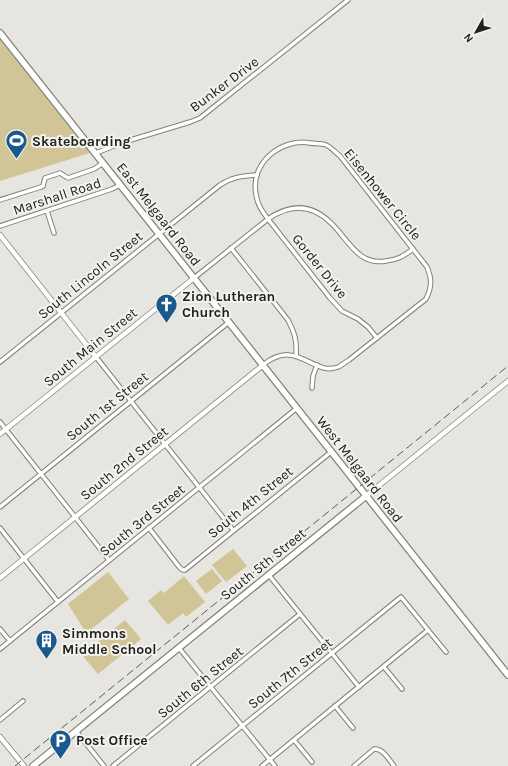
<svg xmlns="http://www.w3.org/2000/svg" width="508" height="766" font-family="Karla,sans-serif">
	<rect width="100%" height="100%" fill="#e6e5e0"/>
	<g fill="#d1c597">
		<path d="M0 39 90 153 0 181Z"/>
		<path d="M233 549 247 566 226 582 212 565Z"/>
		<path d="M212 569 222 581 206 594 196 581Z"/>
		<path d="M108 572 129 599 89 631H85L68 604Z"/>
		<path d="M184 576 205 602 186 617 183 613 168 625 148 601 161 590 164 593Z"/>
		<path d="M125 620 141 639 98 674 82 655Z"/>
	</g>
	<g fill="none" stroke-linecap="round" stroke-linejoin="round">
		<defs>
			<g id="minor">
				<path d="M96 153 124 142 190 122 200 118 348 0"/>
				<path d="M0 200 41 187 43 186 45 178 60 173 68 178 94 169 103 163"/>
				<path d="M47 211 54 233"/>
				<path d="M0 226 112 189 120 185"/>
				<path d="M231 248 288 320C295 334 297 340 296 356"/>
				<path d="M194 278 268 219C262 211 257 204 256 194 250 163 281 138 310 143 315 144 321 143 326 145 331 147 336 153 340 156L427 267C432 279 432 287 426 299L349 360C346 362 342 365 338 367 313 377 297 337 263 365"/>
				<path d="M377 338 368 327 358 319 342 311 330 298 268 219C290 204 311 203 331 223 348 239 358 266 386 261 397 260 404 256 413 249"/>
				<path d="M96 357 233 530"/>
				<path d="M0 362 220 185C232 177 242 176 257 175"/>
				<path d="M312 388 313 376 317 365"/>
				<path d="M0 422 109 560"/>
				<path d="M0 507 229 322"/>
				<path d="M0 528 58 602"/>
				<path d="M149 528 180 568 183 570H185L331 452"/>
				<path d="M268 574 359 687"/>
				<path d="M0 629 10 641"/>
				<path d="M179 648 275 766"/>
				<path d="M0 649 297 408"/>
				<path d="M384 667 402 689"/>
				<path d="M335 706 353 728"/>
				<path d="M0 720 23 701"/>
				<path d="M76 731 104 766"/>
				<path d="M294 740 312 762"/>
				<path d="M113 766 300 614"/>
				<path d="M193 766 401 597 446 652"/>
				<path d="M262 766 428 630"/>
				<path d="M354 766 374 749C383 748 389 760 394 766"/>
			</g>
			<g id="tertiary">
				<path d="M0 235 96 357"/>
				<path d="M0 434 194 278"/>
				<path d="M366 496 508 381"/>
				<path d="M0 578 263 365"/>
				<path d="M0 737 24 766"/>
			</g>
			<g id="secondary">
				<path d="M0 33 508 675"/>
				<path d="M33 766 366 496"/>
			</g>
		</defs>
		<use href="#minor" stroke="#81817c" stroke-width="5.5"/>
		<use href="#tertiary" stroke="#81817c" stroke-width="6"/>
		<use href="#secondary" stroke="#81817c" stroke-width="8"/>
		<use href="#minor" stroke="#fff" stroke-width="3.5"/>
		<use href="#tertiary" stroke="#fff" stroke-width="4.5"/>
		<use href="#secondary" stroke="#fff" stroke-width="5.5"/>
		<path stroke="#5c5b59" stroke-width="1" stroke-dasharray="8 4" stroke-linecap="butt" d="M15 766 508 366"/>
	</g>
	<defs>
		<symbol id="stadium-pin" viewBox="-11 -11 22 30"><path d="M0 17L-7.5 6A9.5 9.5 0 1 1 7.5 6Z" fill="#18598e" stroke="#f3f2ed"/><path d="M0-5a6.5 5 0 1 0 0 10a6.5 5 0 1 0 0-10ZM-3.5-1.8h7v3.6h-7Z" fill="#fff"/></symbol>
		<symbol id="church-pin" viewBox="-11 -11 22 30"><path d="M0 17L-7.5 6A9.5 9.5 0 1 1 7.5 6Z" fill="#18598e" stroke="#f3f2ed"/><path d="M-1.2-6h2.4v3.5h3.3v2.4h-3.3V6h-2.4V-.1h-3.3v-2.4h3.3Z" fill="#fff"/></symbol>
		<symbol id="building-pin" viewBox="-11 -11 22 30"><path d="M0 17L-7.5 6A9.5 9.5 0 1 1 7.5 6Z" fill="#18598e" stroke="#f3f2ed"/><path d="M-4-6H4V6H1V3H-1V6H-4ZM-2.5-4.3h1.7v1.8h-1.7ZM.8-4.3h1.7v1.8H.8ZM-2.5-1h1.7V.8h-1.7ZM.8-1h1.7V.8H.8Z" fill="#fff"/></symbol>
		<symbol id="parking-pin" viewBox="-11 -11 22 30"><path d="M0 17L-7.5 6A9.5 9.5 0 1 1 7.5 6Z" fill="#18598e" stroke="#f3f2ed"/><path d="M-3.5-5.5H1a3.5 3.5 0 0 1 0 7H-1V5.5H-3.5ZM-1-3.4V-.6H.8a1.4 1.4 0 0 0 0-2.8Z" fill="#fff"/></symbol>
	</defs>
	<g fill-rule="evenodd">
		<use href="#stadium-pin" x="4" y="128" width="25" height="34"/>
		<use href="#church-pin" x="154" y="292" width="25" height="34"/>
		<use href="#building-pin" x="34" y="628" width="25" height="34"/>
		<use href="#parking-pin" x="48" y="728" width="25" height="34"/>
	</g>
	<g text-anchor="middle" stroke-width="4" stroke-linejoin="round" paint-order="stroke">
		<g font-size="14" fill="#21201f" stroke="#f3f2ed">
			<text transform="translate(224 84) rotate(-37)" y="5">Bunker Drive</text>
			<text transform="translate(383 194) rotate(51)" y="5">Eisenhower Circle</text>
			<text transform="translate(57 196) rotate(-18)" y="5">Marshall Road</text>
			<text transform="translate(159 214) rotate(52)" y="5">East Melgaard Road</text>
			<text transform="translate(320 266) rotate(51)" y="5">Gorder Drive</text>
			<text transform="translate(90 275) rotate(-39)" y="5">South Lincoln Street</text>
			<text transform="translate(90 347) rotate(-39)" y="5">South Main Street</text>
			<text transform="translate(107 406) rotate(-39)" y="5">South 1st Street</text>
			<text transform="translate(124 463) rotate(-39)" y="5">South 2nd Street</text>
			<text transform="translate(360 469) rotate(52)" y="5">West Melgaard Road</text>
			<text transform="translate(250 502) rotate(-39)" y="5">South 4th Street</text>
			<text transform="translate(142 520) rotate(-39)" y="5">South 3rd Street</text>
			<text transform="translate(263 564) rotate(-39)" y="5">South 5th Street</text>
			<text transform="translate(290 673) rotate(-39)" y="5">South 7th Street</text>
			<text transform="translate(200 682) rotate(-39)" y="5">South 6th Street</text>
		</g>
		<g font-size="14" font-weight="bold" fill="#21201f" stroke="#f3f2ed" text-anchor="start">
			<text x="32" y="146">Skateboarding</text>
			<text x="182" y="301">Zion Lutheran<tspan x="182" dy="16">Church</tspan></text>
			<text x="62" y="638">Simmons<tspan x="62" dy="16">Middle School</tspan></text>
			<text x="76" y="745">Post Office</text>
		</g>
	</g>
	<g transform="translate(476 32) rotate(231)" stroke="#f3f2ed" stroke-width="3" paint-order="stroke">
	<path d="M0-3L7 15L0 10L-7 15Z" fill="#21201f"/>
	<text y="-6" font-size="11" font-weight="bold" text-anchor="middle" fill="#21201f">N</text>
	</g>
</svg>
